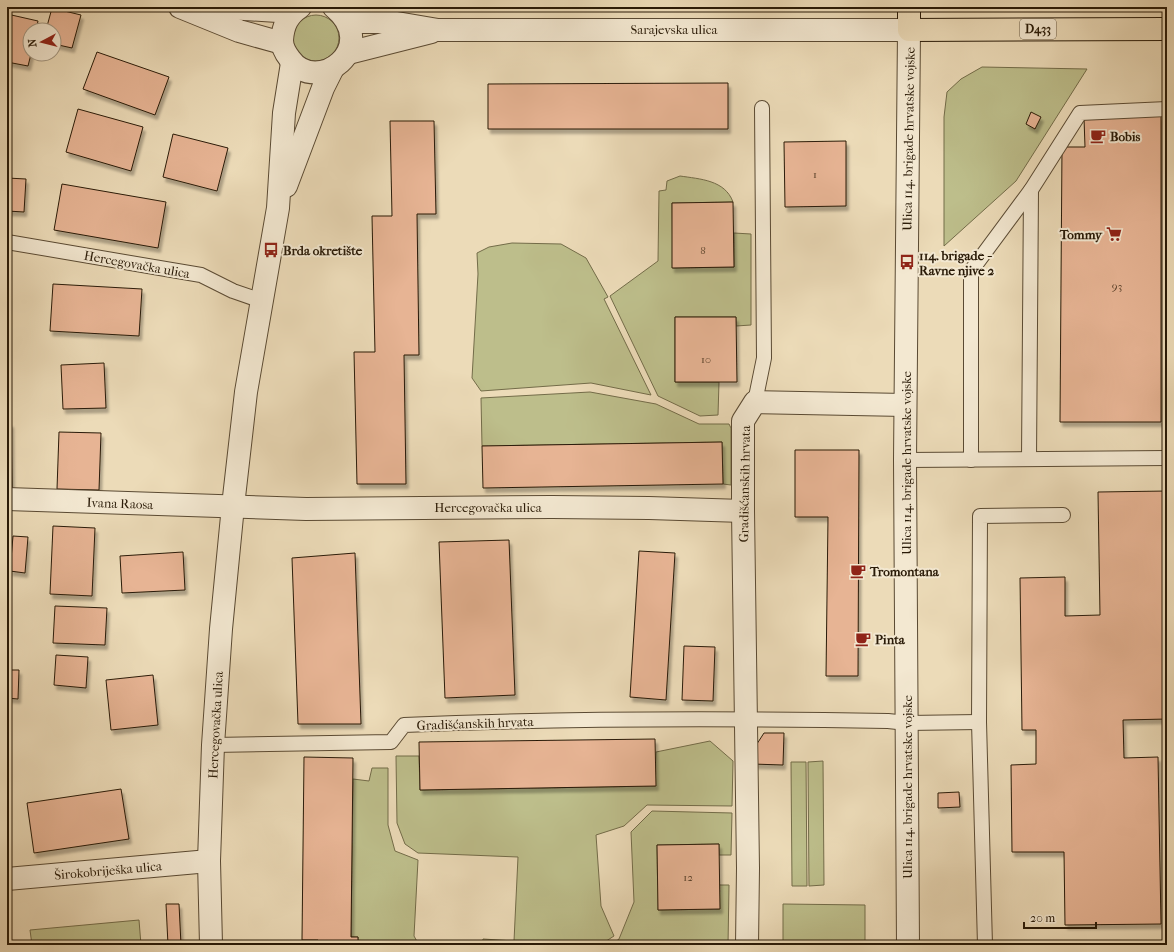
<svg xmlns="http://www.w3.org/2000/svg" width="1174" height="952" font-family="'IM FELL French Canon',serif">
	<defs>
		<filter id="shadow"><feDropShadow dx="2.5" dy="4.5" stdDeviation="1" flood-color="#0004"/></filter>
	</defs>
	<rect width="100%" height="100%" fill="#ecdbb8"/>
	<filter id="stains"><feTurbulence type="fractalNoise" baseFrequency=".005" numOctaves="4"/><feColorMatrix values="0 0 0 0 .2 0 0 0 0 .09 0 0 0 0 .02 0 0 0 .5 -.17"/></filter>
	<radialGradient id="worn" r=".72"><stop offset=".6" stop-color="#630" stop-opacity="0"/><stop offset="1" stop-color="#630" stop-opacity=".3"/></radialGradient>
	<g fill="#bdbe8b" stroke="#736c49">
		<circle cx="316" cy="38" r="23"/>
		<path d="M982 67 1087 69 1016 181 944 246V117L947 92 961 79Z"/>
		<path d="M680 176C700 179 725 180 733 202L672 203 673 268 734 267V233L751 234V325L736 326V317H675V382H719L718 415 700 416 658 396 610 296 658 261 659 191 666 190 667 181Z"/>
		<path d="M512 243 561 244 586 258 608 297 604 299 651 395 591 383 481 391 472 378 478 274 477 253 489 247Z"/>
		<path d="M590 392 656 404 699 424H729L731 428V485L723 484 722 442 482 446 481 398Z"/>
		<path d="M710 741 733 761 732 806 647 805 624 826 596 835 601 906 614 936 600 945H482L483 939 514 941 518 857 418 853 405 844 397 823 396 756H419L420 790 655 786 656 752Z"/>
		<path d="M823 761 824 885 809 886 808 762Z"/>
		<path d="M791 762H806L807 886H792Z"/>
		<path d="M372 768H388V825L395 851 418 860 414 936 419 945H358V937H351L353 779 369 781Z"/>
		<path d="M652 811 732 813 731 855H719V844L657 845 658 910 719 909V885H729L728 945H611L619 939 634 902 631 832Z"/>
		<path d="M783 904 865 905V945H783Z"/>
		<path d="M139 920 141 945H32L30 930Z"/>
	</g>
	<g fill="#e7b494" stroke="#291a07" filter="url(#shadow)">
		<path d="M52 8 81 15 72 48 54 44V30H46Z"/>
		<path d="M7 14 38 21 36 30H30L31 54 28 66 7 62Z"/>
		<path d="M97 52 169 77 155 115 83 89Z"/>
		<path d="M728 83V129H488V84Z"/>
		<path d="M78 109 143 127 131 171 66 152Z"/>
		<path d="M1031 112 1041 117 1035 129 1026 124Z"/>
		<path d="M1161 116V422H1060L1062 147H1085L1084 118Z"/>
		<path d="M390 121H434L436 214H417L419 355H404L406 484H357L354 352H375L372 216H392Z"/>
		<path d="M173 134 228 148 217 191 163 177Z"/>
		<path d="M846 141V206L785 207 784 142Z"/>
		<path d="M7 178 26 179 24 212 7 211Z"/>
		<path d="M62 184 166 202 158 248 54 230Z"/>
		<path d="M733 202 734 267 672 268V203Z"/>
		<path d="M53 284 142 289 139 336 50 331Z"/>
		<path d="M675 317H736L737 382H675Z"/>
		<path d="M104 363 106 408 63 409 61 365Z"/>
		<path d="M7 423H11L12 487H7Z"/>
		<path d="M59 432 101 433 99 490 57 489Z"/>
		<path d="M722 442 723 484 483 488 482 446Z"/>
		<path d="M795 450H859L858 676H826L828 517H795Z"/>
		<path d="M1167 491V719L1123 720 1124 758 1158 757 1161 924 1065 925 1064 852H1012L1011 765 1036 764V730H1022L1020 578 1065 577V616L1100 615 1098 492Z"/>
		<path d="M53 526 95 528 92 596 50 594Z"/>
		<path d="M13 536 28 537 25 573 10 571Z"/>
		<path d="M509 540 515 695 445 698 439 542Z"/>
		<path d="M639 551 675 553 666 700 630 697Z"/>
		<path d="M183 552 185 590 122 593 120 556Z"/>
		<path d="M355 553 361 724H298L292 558Z"/>
		<path d="M55 606 107 608 105 645 53 643Z"/>
		<path d="M684 646 715 647 713 701 682 700Z"/>
		<path d="M56 655 88 657 86 688 54 685Z"/>
		<path d="M7 670H19L18 699 7 698Z"/>
		<path d="M153 675 158 725 111 730 106 680Z"/>
		<path d="M764 733H784L783 765 752 764 753 750Z"/>
		<path d="M655 739 656 786 420 790 419 742Z"/>
		<path d="M304 757 353 758 351 937H358V945H318V940H302Z"/>
		<path d="M121 789 129 839 34 853 27 803Z"/>
		<path d="M959 792 960 807 938 808V793Z"/>
		<path d="M719 844 720 909 658 910 657 845Z"/>
		<path d="M166 904H179L181 945H168Z"/>
	</g>
	<g fill="none" stroke-linecap="round" stroke-linejoin="round">
		<defs>
			<g id="lane">
				<path d="M7 242 201 275 233 291 262 301"/>
				<path d="M755 402 764 358 762 108"/>
				<path d="M1029 459 1031 190"/>
				<path d="M905 460 1167 458"/>
				<path d="M971 460V271L1031 190 1080 113 1167 109"/>
				<path d="M213 745 391 742 404 725C565 718 727 718 888 721L907 723 979 722"/>
				<path d="M985 945 979 722 980 516 1063 515"/>
			</g>
			<g id="street">
				<path d="M180 7 239 31 282 43"/>
				<path d="M212 7 293 12"/>
				<path d="M300 7C288 15 283 25 282 40 282 47 286 54 290 59 317 97 382 47 334 7"/>
				<path d="M348 22H391L438 30H909L905 460 908 945"/>
				<path d="M348 53 431 32"/>
				<path d="M286 186 323 88 333 68"/>
				<path d="M7 499 306 509 552 507 649 508 743 511"/>
				<path d="M7 879 209 861"/>
				<path d="M211 945 209 861 213 745 221 629 233 506 246 392 278 208 284 113 292 63"/>
				<path d="M747 945 748 868 743 511V421L755 402 905 405"/>
			</g>
			<path id="primary" d="M909 7V30L1167 29"/>
		</defs>
		<use href="#lane" stroke="#5a4a33" stroke-width="16"/>
		<use href="#street" stroke="#5a4a33" stroke-width="24"/>
		<use href="#primary" stroke="#291a07" stroke-width="24"/>
		<use href="#lane" stroke="#f3e8d1" stroke-width="14"/>
		<use href="#street" stroke="#f3e8d1" stroke-width="22"/>
		<use href="#primary" stroke="#ecdbb8" stroke-width="22"/>
	</g>
	<defs>
		<symbol id="cafe-bare" viewBox="-9 -9 18 18"><path d="M-5.5-4.5H6V0H3Q3 3.5 0 3.5H-2.5Q-5.5 3.5-5.5 0ZM3-3.2v2h1.7v-2ZM-6 4.5H4V6H-6Z" fill="#8f2418" stroke="#f3e8d1" stroke-width="2.5" paint-order="stroke"/></symbol>
		<symbol id="supermarket-bare" viewBox="-9 -9 18 18"><path d="M-6-5.5h2.5l.6 2H6L4.5 2H-2.5L-4.4-4H-6ZM-1.5 3.2a1.3 1.3 0 1 0 .1 0ZM3 3.2a1.3 1.3 0 1 0 .1 0Z" fill="#8f2418" stroke="#f3e8d1" stroke-width="2.5" paint-order="stroke"/></symbol>
		<symbol id="bus-bare" viewBox="-9 -9 18 18"><path d="M-5-6H5V4H4V6H2V4H-2V6H-4V4H-5ZM-3.5-4V0h7V-4ZM-3.5 1.2v1.5H-2V1.2ZM2 1.2v1.5H3.5V1.2Z" fill="#8f2418" stroke="#f3e8d1" stroke-width="2.5" paint-order="stroke"/></symbol>
	</defs>
	<g fill-rule="evenodd">
		<use href="#cafe-bare" x="1087" y="125" width="22" height="22"/>
		<use href="#supermarket-bare" x="1103" y="223" width="22" height="22"/>
		<use href="#bus-bare" x="260" y="239" width="22" height="22"/>
		<use href="#bus-bare" x="896" y="251" width="22" height="22"/>
		<use href="#cafe-bare" x="847" y="560" width="22" height="22"/>
		<use href="#cafe-bare" x="852" y="628" width="22" height="22"/>
	</g>
	<g text-anchor="middle" stroke-width="4" stroke-linejoin="round" paint-order="stroke">
		<g font-size="11" fill="#58402a">
			<text x="815" y="178">1</text>
			<text x="703" y="254">8</text>
			<text x="1117" y="290">93</text>
			<text x="706" y="363">10</text>
			<text x="688" y="881">12</text>
		</g>
		<rect fill="#f3e8d1" stroke="#665844" stroke-width="1" x="1020" y="19" width="36" height="20" rx="3"/>
		<g font-size="12" font-weight="bold" fill="#291a07">
			<text x="1038" y="33">D433</text>
		</g>
		<g font-size="13" fill="#291a07" stroke="#f3e8d1">
			<text x="674" y="34">Sarajevska ulica</text>
			<text transform="translate(908 139) rotate(-89)" y="5">Ulica 114. brigade hrvatske vojske</text>
			<text transform="translate(137 264) rotate(10)" y="5">Hercegovačka ulica</text>
			<text transform="translate(906 463) rotate(-90)" y="5">Ulica 114. brigade hrvatske vojske</text>
			<text transform="translate(744 484) rotate(-89)" y="5">Gradišćanskih hrvata</text>
			<text transform="translate(120 503) rotate(2)" y="5">Ivana Raosa</text>
			<text x="488" y="512">Hercegovačka ulica</text>
			<text transform="translate(475 723) rotate(-2)" y="5">Gradišćanskih hrvata</text>
			<text transform="translate(215 725) rotate(-87)" y="5">Hercegovačka ulica</text>
			<text transform="translate(907 787) rotate(-90)" y="5">Ulica 114. brigade hrvatske vojske</text>
			<text transform="translate(108 870) rotate(-5)" y="5">Širokobriješka ulica</text>
		</g>
		<g font-size="13" font-weight="bold" fill="#291a07" stroke="#f3e8d1" text-anchor="start">
			<text x="1110" y="141">Bobis</text>
			<text x="1102" y="239" text-anchor="end">Tommy</text>
			<text x="283" y="255">Brda okretište</text>
			<text x="919" y="260">114. brigade -<tspan x="919" dy="15">Ravne njive 2</tspan></text>
			<text x="870" y="576">Tromontana</text>
			<text x="875" y="644">Pinta</text>
		</g>
	</g>
	<rect width="1174" height="952" fill="none" stroke="#ecdbb8" stroke-width="24"/>
	<rect x="8" y="8" width="1158" height="936" fill="none" stroke="#291a07" stroke-width="2"/>
	<rect x="12" y="12" width="1150" height="928" fill="none" stroke="#291a07"/>
	<g transform="translate(42 42) rotate(263)"><circle r="19" fill="#f3e8d1" stroke="#a29680"/>
	<path d="M0-3L7 15L0 10L-7 15Z" fill="#8f2418"/>
	<text y="-6" font-size="11" font-weight="bold" text-anchor="middle" fill="#291a07">N</text>
	</g>
	<path d="M1024 922v6h72v-6" fill="none" stroke="#291a07" stroke-width="2"/>
	<text x="1030" y="922" font-size="12" fill="#291a07" stroke="#f3e8d1" stroke-width="3" paint-order="stroke">20 m</text>
	<rect width="100%" height="100%" filter="url(#stains)"/>
	<rect width="100%" height="100%" fill="url(#worn)"/>
</svg>
